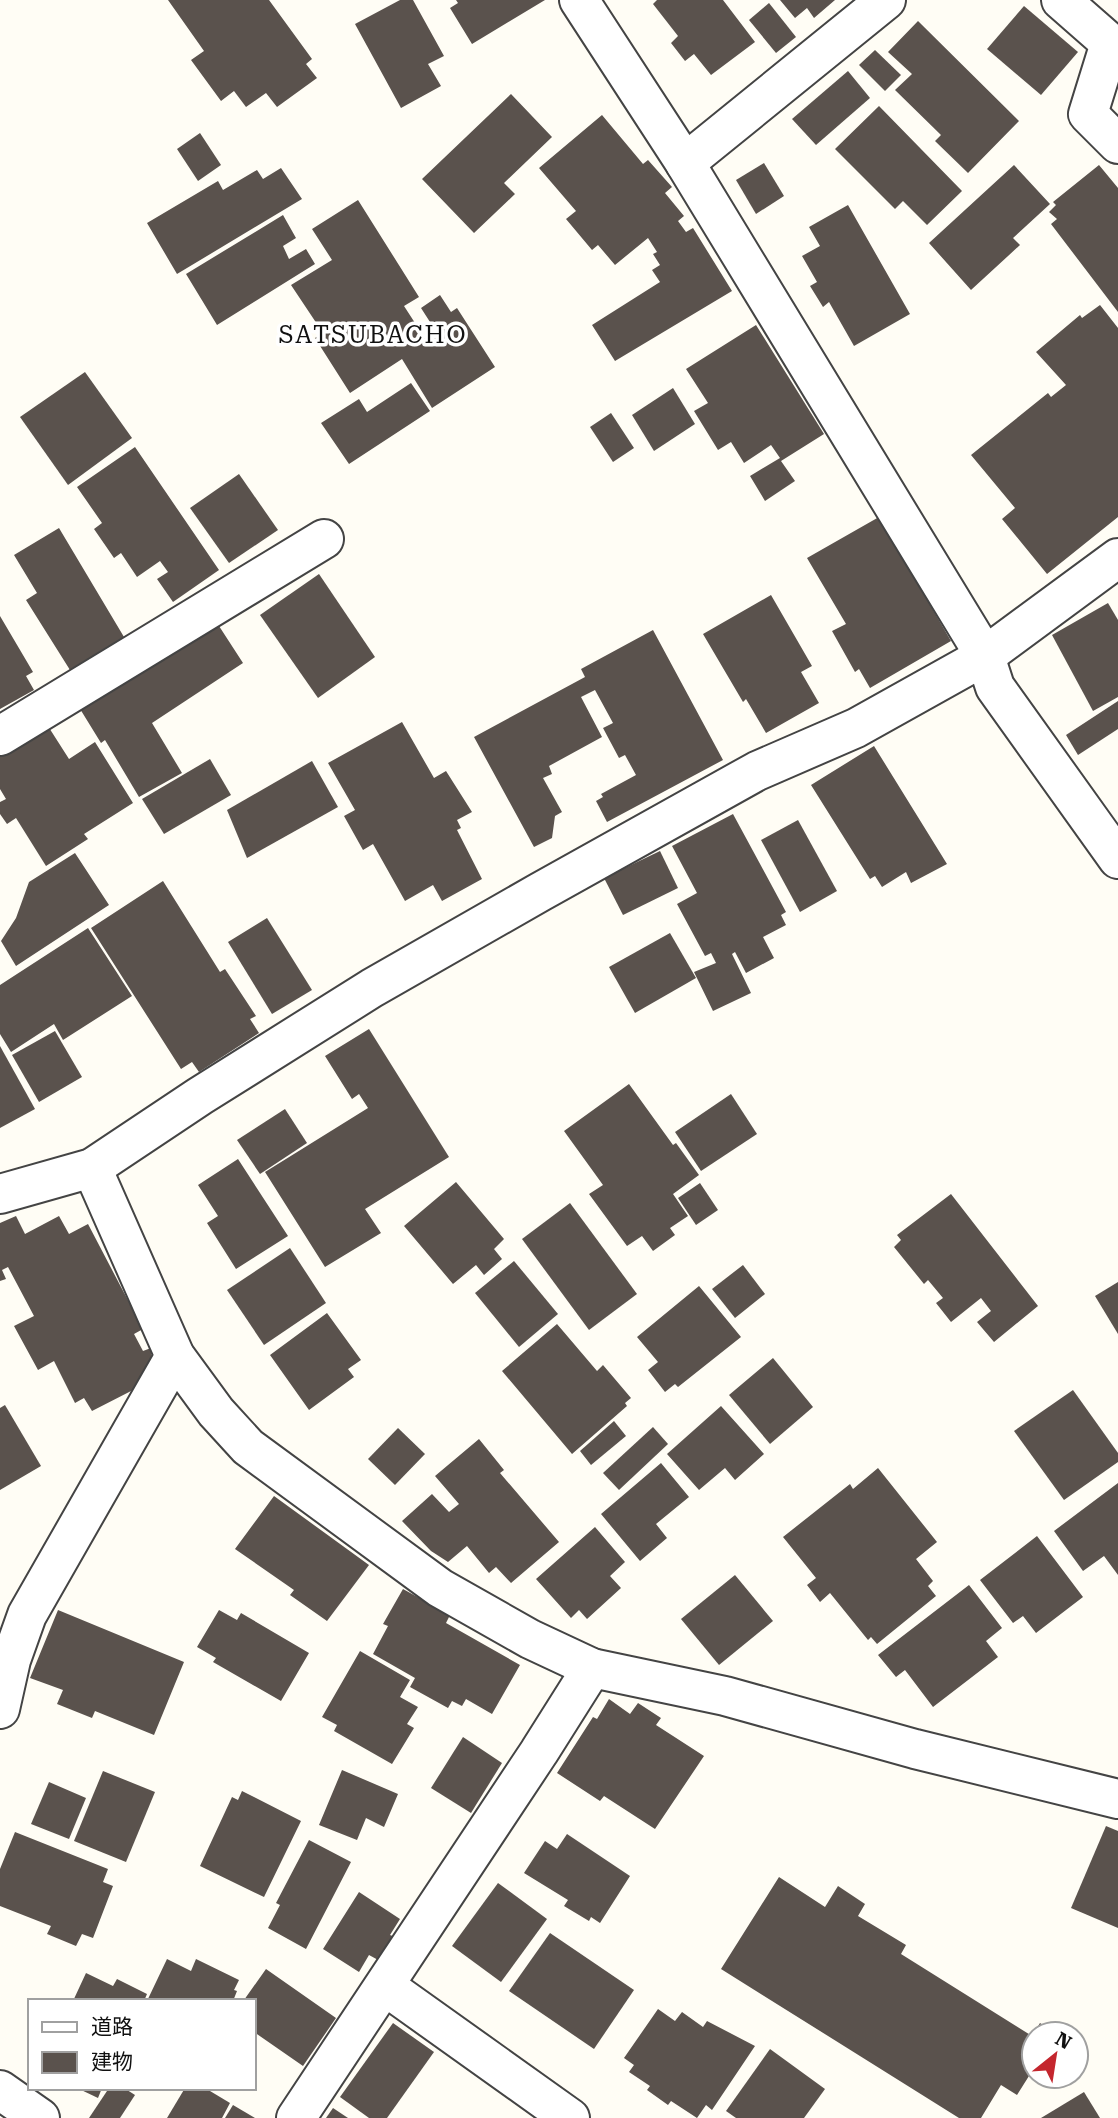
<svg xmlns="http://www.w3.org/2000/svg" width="1118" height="2118" font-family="'Roboto Serif','Noto Sans JP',serif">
	<rect width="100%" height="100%" fill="#fffdf5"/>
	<g fill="#5a524d">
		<path d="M168 0H269L312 59 306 64 317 78 277 107 266 93 246 107 234 91 221 101 191 60 204 51Z"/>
		<path d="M400 0H413L444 56 428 64 441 86 401 108 355 24Z"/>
		<path d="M456 0H545L472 44 450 8 458 3Z"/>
		<path d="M657 0H723L755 42 711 75 694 54 685 61 671 43 678 36 653 4Z"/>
		<path d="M780 0H835L814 18 807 8 795 18Z"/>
		<path d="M769 3 796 37 776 53 749 20Z"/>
		<path d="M1024 6 1078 52 1041 95 987 49Z"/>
		<path d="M918 21 1019 121 968 173 935 141 941 135 895 90 912 74 888 52Z"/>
		<path d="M875 50 901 75 885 91 859 65Z"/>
		<path d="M848 71 870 98 816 145 792 119Z"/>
		<path d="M511 94 552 137 504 183 515 194 474 233 422 179Z"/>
		<path d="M879 106 962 191 927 225 903 201 895 209 835 149Z"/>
		<path d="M602 115 643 164 648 160 672 187 665 193 684 216 678 221 686 232 693 228 732 291 615 361 592 325 660 282 652 270 660 265 653 254 657 252 648 238 615 265 598 245 592 250 566 219 576 211 539 168Z"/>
		<path d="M200 133 221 165 198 181 177 149Z"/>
		<path d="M764 163 784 196 756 214 736 180Z"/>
		<path d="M1014 165 1050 204 1013 238 1020 245 971 290 929 243Z"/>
		<path d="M1099 165 1118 188V312L1051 224 1057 219 1049 212 1056 205 1053 202Z"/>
		<path d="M281 168 302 199 177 274 147 223 218 181 223 190 257 170 263 179Z"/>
		<path d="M358 200 419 297 404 306 428 343 439 336 421 308 440 295 451 312 457 308 495 367 432 408 402 359 350 393 315 338 323 333 291 285 332 260 312 229Z"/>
		<path d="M848 205 910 314 854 346 829 302 823 307 810 286 817 282 802 256 820 246 809 227Z"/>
		<path d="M283 215 296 238 283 246 289 259 306 249 315 264 217 325 186 274Z"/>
		<path d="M1100 305 1118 328V517L1047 574 1002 519 1015 508 971 455 1048 393 1051 397 1066 385 1036 352 1080 315 1082 318Z"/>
		<path d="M756 325 824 434 781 461 795 481 765 501 750 476 780 458 771 445 744 463 731 442 718 450 694 411 708 403 686 369Z"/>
		<path d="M85 372 132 438 68 485 20 417Z"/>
		<path d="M411 383 430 411 349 464 321 423 359 399 367 412Z"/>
		<path d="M673 388 695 424 654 451 632 415Z"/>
		<path d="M611 413 634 448 613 462 590 427Z"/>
		<path d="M135 447 219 570 173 602 157 579 168 572 160 561 137 577 121 553 114 558 94 529 102 523 77 487Z"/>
		<path d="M239 474 278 530 229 563 190 508Z"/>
		<path d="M879 517 951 641 870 688 859 669 855 672 832 631 846 624 807 558Z"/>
		<path d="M59 528 124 637 70 670 26 600 37 593 14 555Z"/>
		<path d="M319 574 375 657 318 698 260 615Z"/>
		<path d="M771 595 812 666 801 672 819 703 766 733 746 699 743 702 703 634Z"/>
		<path d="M1108 603 1118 620V697L1093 711 1052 635Z"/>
		<path d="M0 616 33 672 26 676 34 690 0 709Z"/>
		<path d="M219 626 243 663 152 723 182 773 139 797 105 740 101 743 77 704 171 651 173 654Z"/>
		<path d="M653 630 723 760 607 822 596 801 603 797 601 794 636 775 625 755 619 758 603 728 613 723 595 690 581 697 602 737 549 766 552 774 543 778 562 812 555 816 552 838 534 847 474 737 585 677 581 669Z"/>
		<path d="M1118 701V729L1078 755 1066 735Z"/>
		<path d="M402 722 434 778 446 771 472 812 457 820 461 828 457 830 482 879 442 901 433 885 405 901 373 844 363 850 344 816 355 810 328 763Z"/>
		<path d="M46 723 69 759 95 742 133 803 84 834 88 839 46 866 16 818 7 824 0 814V802L6 799 0 789V753Z"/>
		<path d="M874 746 947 864 911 883 906 872 882 887 875 876 870 879 811 785Z"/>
		<path d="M210 759 231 795 164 834 142 799Z"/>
		<path d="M312 761 338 807 247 858 227 810Z"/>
		<path d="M733 814 786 912 781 915 786 925 763 937 774 958 746 973 735 952 732 954 751 993 713 1011 694 972 716 963 711 953 705 956 677 904 697 893 672 846Z"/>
		<path d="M798 820 837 891 800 912 761 840Z"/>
		<path d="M660 851 678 888 623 915 604 878Z"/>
		<path d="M75 853 109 905 16 966 1 941 16 918 29 882Z"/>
		<path d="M163 881 220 972 225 969 256 1016 250 1019 259 1033 199 1072 192 1062 181 1069 91 928Z"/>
		<path d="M267 918 312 990 272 1014 228 942Z"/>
		<path d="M88 928 132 996 63 1040 54 1024 11 1052 0 1034V985Z"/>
		<path d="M670 933 696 978 635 1013 609 967Z"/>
		<path d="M369 1029 449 1157 365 1209 381 1233 325 1267 265 1172 368 1108 359 1094 352 1099 325 1056Z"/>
		<path d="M55 1031 82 1077 39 1102 12 1055Z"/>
		<path d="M0 1046 35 1109 0 1128Z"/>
		<path d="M629 1084 673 1145 676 1143 699 1175 673 1194 688 1216 670 1228 675 1235 653 1251 642 1236 627 1246 589 1194 603 1185 564 1131Z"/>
		<path d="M731 1094 757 1134 701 1171 675 1132Z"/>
		<path d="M285 1109 307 1143 260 1174 237 1140Z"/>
		<path d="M238 1159 288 1236 236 1269 207 1223 218 1216 198 1185Z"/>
		<path d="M456 1182 504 1239 494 1249 502 1259 484 1275 476 1265 453 1284 404 1226Z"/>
		<path d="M700 1183 718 1210 696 1225 678 1198Z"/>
		<path d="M951 1194 1038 1306 994 1342 977 1322 991 1311 981 1298 951 1322 936 1303 943 1298 928 1280 924 1284 894 1247 901 1240 897 1235Z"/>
		<path d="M570 1203 637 1294 589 1330 522 1239Z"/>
		<path d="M16 1216 25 1234 59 1216 69 1234 88 1224 143 1329 134 1334 143 1351 151 1348 152 1362 135 1389 92 1411 84 1398 75 1403 54 1361 38 1370 14 1326 34 1316 8 1267 2 1270 6 1279 0 1281V1223Z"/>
		<path d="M290 1248 326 1303 264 1345 227 1290Z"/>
		<path d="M514 1261 558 1314 519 1347 475 1293Z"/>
		<path d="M743 1265 765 1294 735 1318 712 1289Z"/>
		<path d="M1118 1282V1334L1095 1296Z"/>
		<path d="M699 1286 741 1337 678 1387 675 1384 665 1392 648 1370 658 1362 637 1337Z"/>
		<path d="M327 1313 361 1360 348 1369 354 1377 309 1410 270 1355Z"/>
		<path d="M557 1324 597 1371 603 1365 631 1398 625 1403 627 1406 572 1454 502 1371Z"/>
		<path d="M773 1358 813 1407 770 1444 729 1395Z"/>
		<path d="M1073 1390 1118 1453V1462L1064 1500 1014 1431Z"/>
		<path d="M5 1405 41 1466 0 1490V1408Z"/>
		<path d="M721 1406 764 1454 735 1480 725 1468 699 1490 667 1454Z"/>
		<path d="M614 1421 626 1436 591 1465 580 1451Z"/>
		<path d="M653 1427 668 1444 619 1490 603 1473Z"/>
		<path d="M398 1428 425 1454 395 1485 368 1459Z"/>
		<path d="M479 1439 504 1470 500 1473 559 1542 511 1583 496 1567 489 1573 467 1546 448 1562 431 1551 402 1521 432 1494 449 1512 459 1504 435 1476Z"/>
		<path d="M661 1463 689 1497 656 1524 667 1538 640 1561 601 1514Z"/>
		<path d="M878 1468 937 1542 916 1559 933 1581 928 1586 936 1596 877 1644 871 1637 868 1640 830 1593 820 1602 807 1585 816 1578 783 1537 850 1484 853 1489Z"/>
		<path d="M1118 1483V1575L1104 1556 1083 1571 1054 1531Z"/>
		<path d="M274 1496 369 1565 327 1621 290 1595 294 1590 235 1549Z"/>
		<path d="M595 1527 625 1562 610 1576 621 1588 587 1619 579 1610 571 1618 536 1579Z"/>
		<path d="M1037 1536 1083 1597 1036 1633 1023 1616 1013 1623 980 1580Z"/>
		<path d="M735 1575 773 1621 719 1665 681 1619Z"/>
		<path d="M969 1585 1002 1628 986 1641 998 1657 933 1707 905 1670 896 1677 878 1655Z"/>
		<path d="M403 1589 450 1615 446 1623 520 1665 492 1714 466 1699 462 1706 452 1701 448 1708 410 1687 415 1678 373 1654 388 1626 383 1624Z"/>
		<path d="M58 1610 184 1662 154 1735 95 1711 92 1718 57 1704 63 1690 30 1678Z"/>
		<path d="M219 1610 237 1620 241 1613 309 1653 281 1701 213 1662 216 1658 197 1647Z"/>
		<path d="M360 1651 410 1680 400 1697 418 1707 407 1724 414 1728 392 1764 334 1731 337 1725 322 1717Z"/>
		<path d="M609 1699 630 1714 638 1703 661 1718 656 1725 704 1756 655 1829 604 1796 600 1801 557 1773 593 1717 597 1719Z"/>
		<path d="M463 1737 502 1763 471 1813 431 1788Z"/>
		<path d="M342 1770 398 1794 384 1827 366 1818 357 1840 319 1825Z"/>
		<path d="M103 1771 155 1792 126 1862 74 1841Z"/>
		<path d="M49 1782 86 1798 69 1839 31 1824Z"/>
		<path d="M242 1791 301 1821 264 1897 200 1866 232 1797 238 1800Z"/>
		<path d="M1106 1826 1118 1831V1928L1071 1908Z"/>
		<path d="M15 1832 108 1869 103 1882 113 1886 93 1938 82 1934 76 1946 47 1934 51 1926 0 1906V1869Z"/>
		<path d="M567 1834 630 1876 600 1923 591 1917 589 1921 564 1906 568 1900 524 1873 545 1841 557 1849Z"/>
		<path d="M309 1840 351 1862 306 1949 268 1928 280 1905 276 1903Z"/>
		<path d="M779 1877 825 1907 838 1886 865 1904 858 1916 906 1945 901 1954 1032 2036 1040 2023 1056 2034H1034V2068L1017 2095 1001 2085 981 2118H959L721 1969Z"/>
		<path d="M498 1883 547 1919 501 1982 452 1946Z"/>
		<path d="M359 1892 400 1919 390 1935 395 1937 380 1961 369 1955 359 1972 323 1949Z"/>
		<path d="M550 1933 634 1990 594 2049 509 1991Z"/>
		<path d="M167 1959 191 1971 196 1959 239 1980 234 1990 237 1991 233 2001H147Z"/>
		<path d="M266 1969 336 2018 303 2066 254 2032V2001L244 2000Z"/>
		<path d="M86 1973 113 1986 117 1979 147 1994 144 2001H73Z"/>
		<path d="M658 2009 675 2021 682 2012 703 2027 707 2021 755 2046 712 2110 706 2105 697 2118 671 2101 668 2105 647 2090 650 2086 629 2072 634 2065 624 2058Z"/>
		<path d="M393 2023 434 2052 387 2118H369L340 2097Z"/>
		<path d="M770 2049 825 2089 804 2118H736L726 2111Z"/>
		<path d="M77 2088H102L98 2098Z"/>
		<path d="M109 2088H124L135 2095 120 2118H89Z"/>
		<path d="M185 2088H205L230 2103 222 2118H167Z"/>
		<path d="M1084 2092 1100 2118H1041Z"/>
		<path d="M233 2105 255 2118H225Z"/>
		<path d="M333 2108 348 2118H326Z"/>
	</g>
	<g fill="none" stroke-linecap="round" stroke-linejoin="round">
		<defs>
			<g id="minor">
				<path d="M579 0 685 163 985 656 995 687 1118 859"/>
				<path d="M1061 0 1110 43 1088 114 1118 144"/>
				<path d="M685 163 886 0"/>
				<path d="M0 736 324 539"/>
				<path d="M92 1168 175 1356 216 1412 248 1447 440 1588 530 1639 592 1668 725 1696 915 1749 1118 1799"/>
				<path d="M0 1194 92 1168 200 1096 372 988 540 892 757 771 856 728 985 656 1118 558"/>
				<path d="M0 1709 11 1660 27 1615 175 1356"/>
				<path d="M385 1986 570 2118"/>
				<path d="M0 2090 40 2118"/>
				<path d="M296 2118 539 1752 592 1668"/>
			</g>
		</defs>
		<use href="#minor" stroke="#444" stroke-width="42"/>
		<use href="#minor" stroke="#fff" stroke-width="38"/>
	</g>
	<g text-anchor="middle" stroke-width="7" stroke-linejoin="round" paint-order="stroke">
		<g font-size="24" letter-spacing="2" fill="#111" stroke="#fff">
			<text x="373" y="343">SATSUBACHO</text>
		</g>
	</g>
	<rect x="28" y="1999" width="228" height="91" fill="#ffffff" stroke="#a0a0a0" stroke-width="2"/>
	<rect x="42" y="2022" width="35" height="10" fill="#ffffff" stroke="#a0a0a0" stroke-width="2"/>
	<text x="91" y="2034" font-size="21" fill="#111111">道路</text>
	<rect x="42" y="2052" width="35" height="21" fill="#5a524d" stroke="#a0a0a0" stroke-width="2"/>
	<text x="91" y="2069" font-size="21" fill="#111111">建物</text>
	<g transform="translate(1055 2055) rotate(30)"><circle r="33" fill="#ffffff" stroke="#a0a0a0" stroke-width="2"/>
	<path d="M0-5L12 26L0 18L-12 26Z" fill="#c4262e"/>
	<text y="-10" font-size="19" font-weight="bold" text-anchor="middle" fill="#111111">N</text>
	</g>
</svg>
